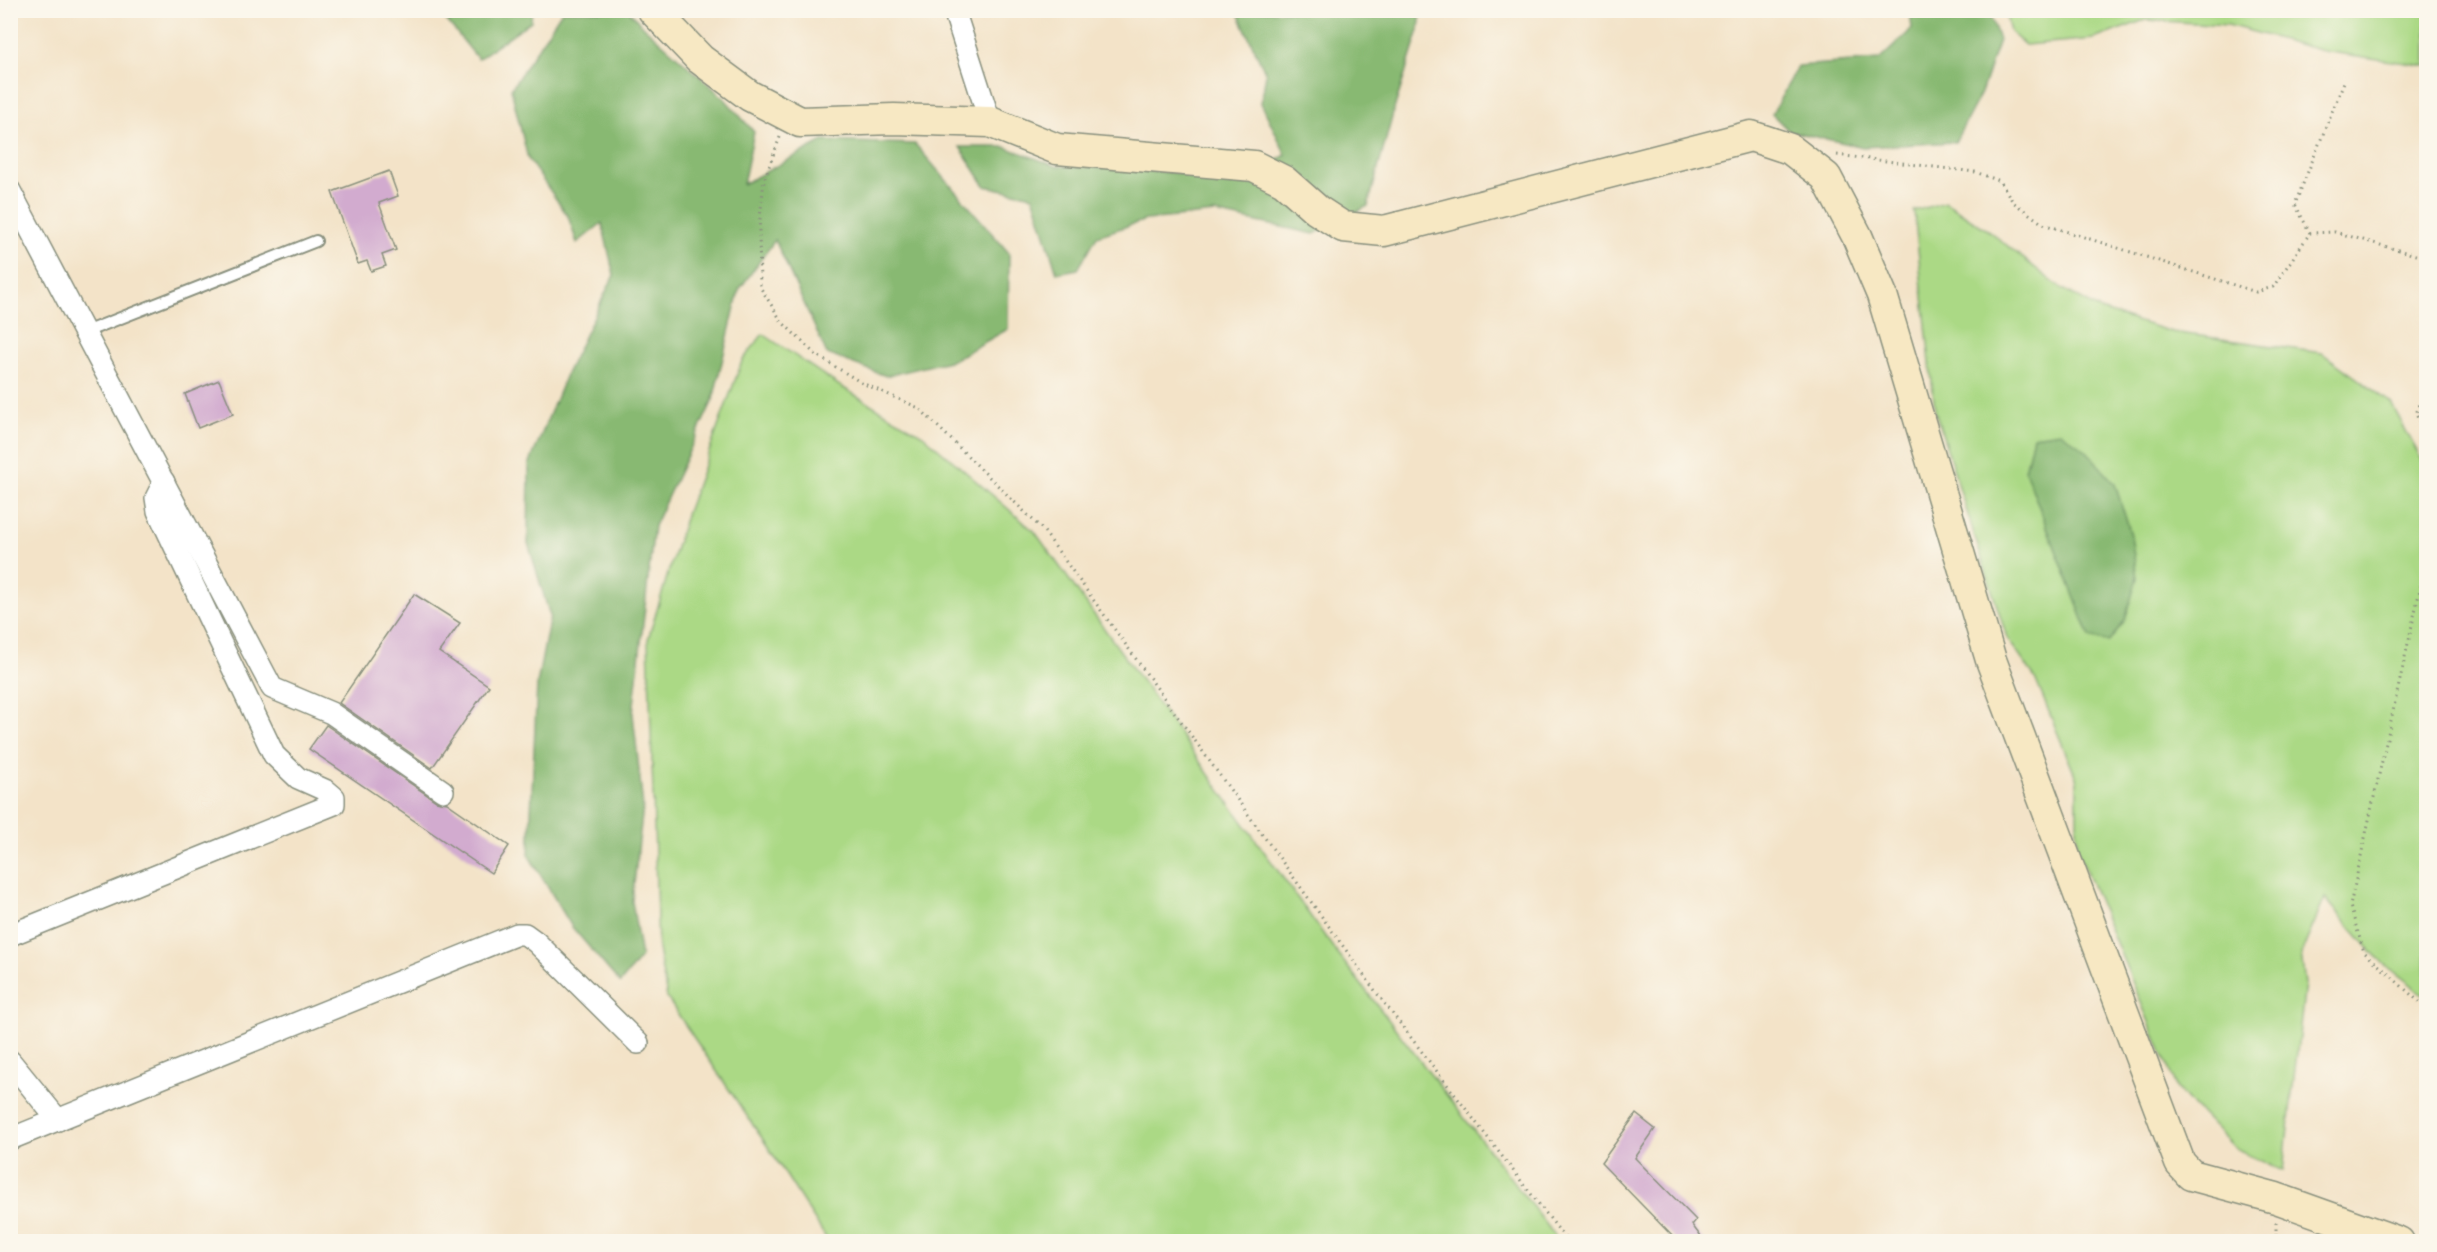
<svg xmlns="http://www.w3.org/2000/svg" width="2437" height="1252" font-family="'Balsamiq Sans',sans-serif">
	<rect width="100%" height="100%" fill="#fbf7ec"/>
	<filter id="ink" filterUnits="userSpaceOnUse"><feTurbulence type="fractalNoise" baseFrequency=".0167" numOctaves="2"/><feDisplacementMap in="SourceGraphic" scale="12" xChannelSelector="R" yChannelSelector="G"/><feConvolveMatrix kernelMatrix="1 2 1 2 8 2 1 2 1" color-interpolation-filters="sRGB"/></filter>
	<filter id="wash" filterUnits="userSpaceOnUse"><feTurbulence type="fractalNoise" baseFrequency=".008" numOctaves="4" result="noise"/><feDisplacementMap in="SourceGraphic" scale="24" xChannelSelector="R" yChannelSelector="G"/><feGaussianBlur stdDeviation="1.35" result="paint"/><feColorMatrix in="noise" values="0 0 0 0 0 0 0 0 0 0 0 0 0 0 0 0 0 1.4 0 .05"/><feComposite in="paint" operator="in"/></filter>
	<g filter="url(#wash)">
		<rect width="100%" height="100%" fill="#f3e3c8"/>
		<g fill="#abd985" stroke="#658b5c" stroke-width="1.5">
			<path d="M2005 11H2426V66L2323 51 2228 25 2145 20 2094 39 2025 45 2010 32Z"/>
			<path d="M1945 202 1989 231 2058 286 2100 310 2172 332 2322 353 2391 403 2426 468V996L2379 960 2325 898 2301 954 2305 984 2283 1171 2237 1150 2177 1089 2077 849V780L2035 678 2007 638 1935 411 1914 211Z"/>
			<path d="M763 334 840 386 923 435 1035 532 1334 949 1559 1241H828L768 1147 667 998 658 949 648 639 686 515 742 361Z"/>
		</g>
		<g fill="#88b972" stroke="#547b53" stroke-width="1.5">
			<path d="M439 11H532L531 21 478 59Z"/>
			<path d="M562 11H629L644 27 724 98 754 132 743 184 823 141 915 144 1009 253 1008 329 953 360 886 376 827 354 775 240 739 290 713 400 654 526 633 714 643 807 632 901 641 957 620 983 572 927 529 856 537 684 550 616 528 543 529 465 567 372 614 275 602 223 577 243 568 216 528 159 511 89Z"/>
			<path d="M1237 11H1421L1419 30 1395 106 1368 206 1314 234 1215 213 1146 220 1097 236 1078 269 1057 273 1033 196 985 186 960 147H1005L1056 166 1135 169 1243 179 1286 155 1261 103 1266 74Z"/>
			<path d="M1910 11H1989L1999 40 1981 93 1955 142 1863 147 1789 131 1772 114 1798 66 1879 60 1912 29Z"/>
			<path d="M2060 432 2086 450 2115 484 2131 535 2137 578 2125 620 2109 642 2090 637 2025 471 2033 436Z"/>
		</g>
		<g id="blocks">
			<g fill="#d2abcf">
				<path d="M389 171 398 196 379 203 396 250 382 255 386 266 371 271 367 261 358 264 332 192Z"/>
				<path d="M219 380 233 414 198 428 185 394Z"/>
				<path d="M414 594 460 623 439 652 489 686 432 768 339 703Z"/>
				<path d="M326 725 436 801 447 803 509 846 491 873 309 749Z"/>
				<path d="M1636 1114 1655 1129 1635 1158 1696 1220 1692 1225 1705 1242H1678L1601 1163Z"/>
			</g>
		</g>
	</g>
	<g filter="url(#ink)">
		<use href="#blocks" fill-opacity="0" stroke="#89907e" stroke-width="1.5"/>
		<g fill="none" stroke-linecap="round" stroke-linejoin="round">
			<defs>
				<path id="lane" d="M85 332 316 241"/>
				<g id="street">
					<path d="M954 10 990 122"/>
					<path d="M10 191 272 688 331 713 443 791"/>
					<path d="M10 935 334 804V797L327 791 298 778 274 755 158 511 156 498 164 482"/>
					<path d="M10 1061 58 1120"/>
					<path d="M10 1139 517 934H525L536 942 638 1043"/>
				</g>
				<path id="secondary" d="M653 10 700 59 750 96 800 122 894 119 990 122 1057 149 1254 166 1284 181 1317 210 1343 227 1384 231 1751 136 1790 149 1826 177 1857 236 1882 295 1991 660 2180 1163 2191 1175 2276 1198 2399 1242"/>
			</defs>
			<use href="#lane" stroke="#89907e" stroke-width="14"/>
			<use href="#street" stroke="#89907e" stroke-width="24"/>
			<use href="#secondary" stroke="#89907e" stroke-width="33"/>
			<g stroke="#89907e" stroke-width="3" stroke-dasharray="1.5 4.5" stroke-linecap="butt">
				<path d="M780 137 764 180 759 228 760 287 782 322 816 355 862 383 919 408 1043 530 1379 996 1568 1242"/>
				<path d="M1837 155 1975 172 2000 181 2013 202 2043 224 2256 292 2273 287 2310 233 2335 232 2426 258"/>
				<path d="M2310 233 2295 204 2344 82"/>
				<path d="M2426 388 2416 414 2426 435"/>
				<path d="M2426 562 2350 906 2364 952 2426 1008"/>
				<path d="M2426 1042 2424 1199 2426 1203"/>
				<path d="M2276 1242V1222"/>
			</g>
			<use href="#lane" stroke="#fff" stroke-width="10"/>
			<use href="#street" stroke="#fff" stroke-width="21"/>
			<use href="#secondary" stroke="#f7e8c3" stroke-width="30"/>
		</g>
	</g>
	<rect width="2437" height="1252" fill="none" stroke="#fbf7ec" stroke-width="36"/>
</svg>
